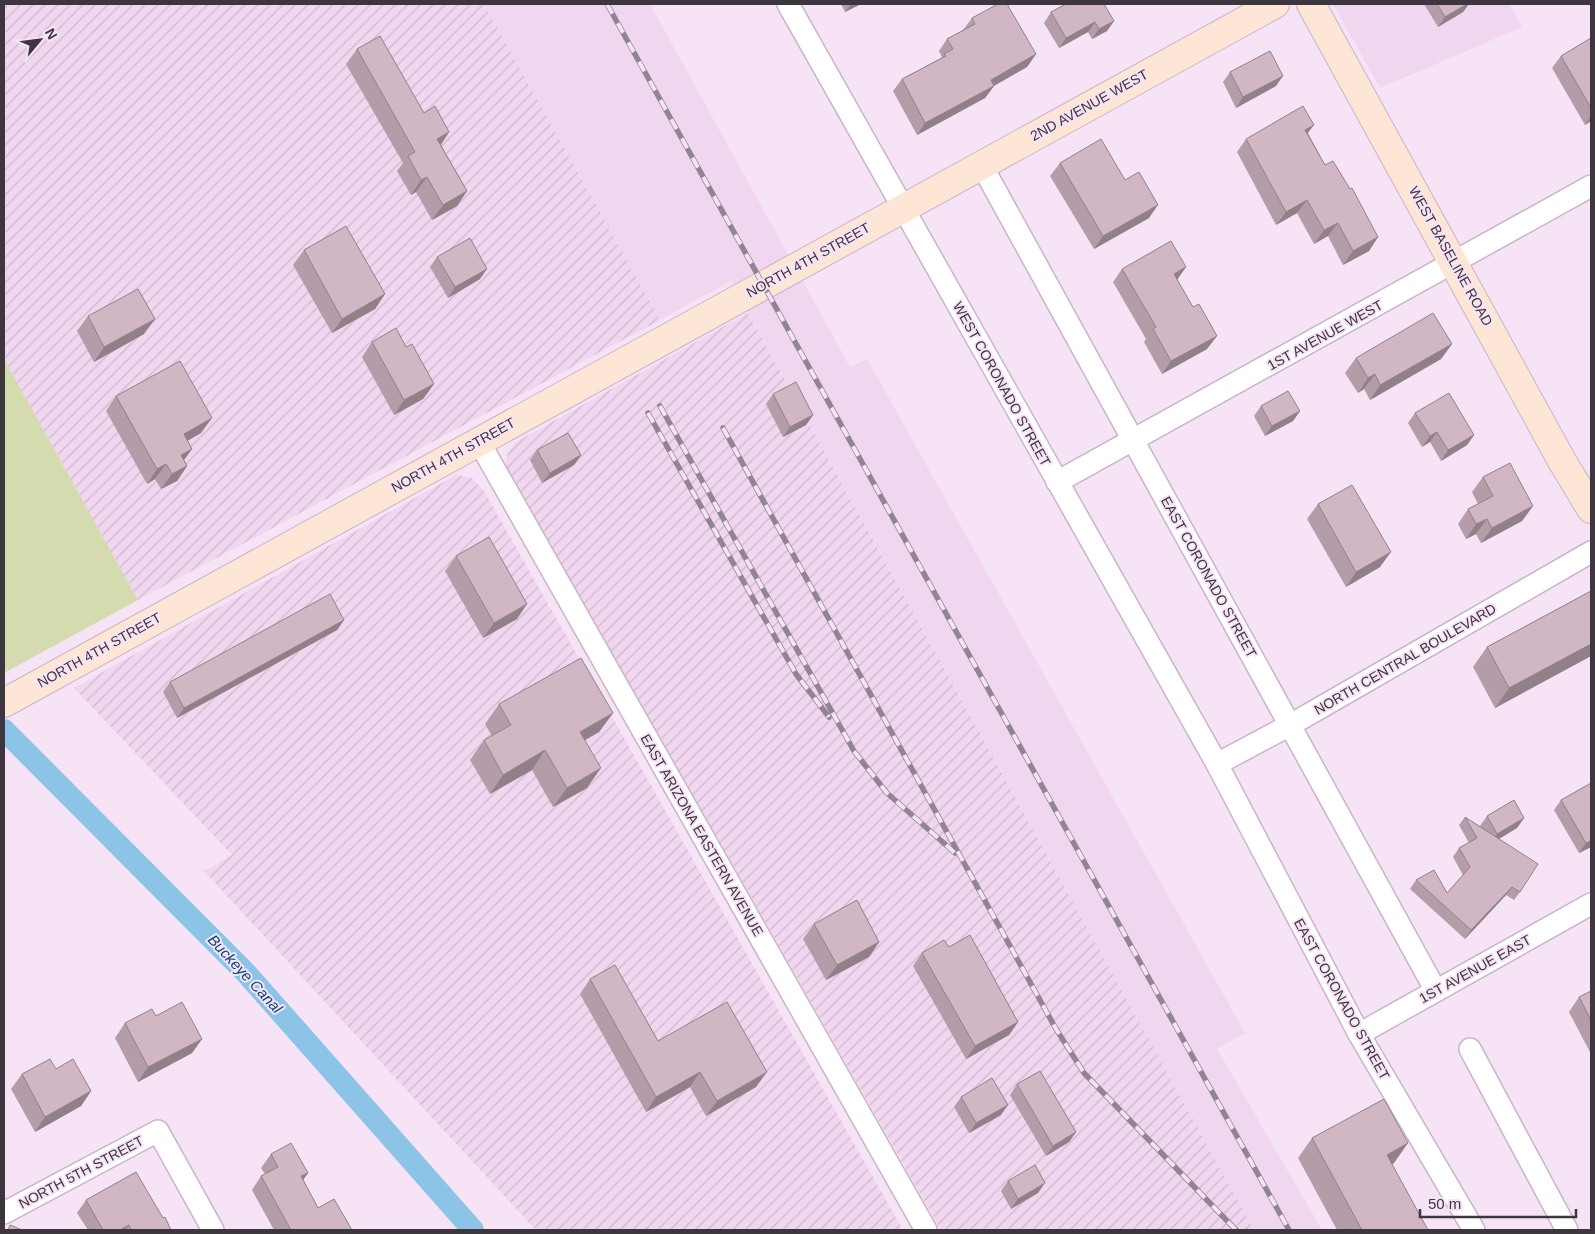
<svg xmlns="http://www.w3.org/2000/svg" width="1595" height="1234" font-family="Helvetica,sans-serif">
	<defs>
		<pattern id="industrial-furrows" width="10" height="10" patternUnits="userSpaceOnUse" patternTransform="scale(1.25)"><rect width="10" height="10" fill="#f0d6ef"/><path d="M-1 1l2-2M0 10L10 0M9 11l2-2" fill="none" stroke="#cfb8ce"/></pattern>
	</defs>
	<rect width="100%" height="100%" fill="#f7e3f6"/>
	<g fill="#f0d6ef">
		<path d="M484 4H650L850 367 867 359 1245 1033 1217 1049 1322 1230H1254L731 281 660 320Z"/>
		<path d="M1333 4H1509L1522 27 1380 88Z"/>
	</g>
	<g fill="url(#industrial-furrows)">
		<path d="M4 4H484L660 320 138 600 4 359Z"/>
		<path d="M748 313 1254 1230H941L506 467 507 454 516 442Z"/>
		<path d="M456 475 472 478 484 491 903 1230H536L204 871 232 855 74 688Z"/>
	</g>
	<path fill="#d4dbaf" d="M4 359 138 600 4 673Z"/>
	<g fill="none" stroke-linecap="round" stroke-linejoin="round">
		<path stroke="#8cc4e8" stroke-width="22" d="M4 730 246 973 473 1230"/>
		<defs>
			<g id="street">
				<path d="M788 4 1217 764 1359 1034 1474 1230"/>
				<path d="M981 164C1132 440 1286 714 1436 991"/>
				<path d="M478 440 926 1230"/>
				<path d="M1057 482 1591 186"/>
				<path d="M1217 764 1292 724 1591 552"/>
				<path d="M1359 1034 1591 904"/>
				<path d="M1470 1049 1567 1230"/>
				<path d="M4 1213 158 1131 213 1230"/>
			</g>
			<g id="secondary">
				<path d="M1311 4 1562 461 1591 509"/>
				<path d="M4 703 1275 4"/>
			</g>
		</defs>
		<use href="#street" stroke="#c8b5c8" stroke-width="24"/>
		<use href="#secondary" stroke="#c8b5c8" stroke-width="30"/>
		<use href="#street" stroke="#fff" stroke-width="21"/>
		<use href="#secondary" stroke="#fde6d6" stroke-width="28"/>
		<defs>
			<g id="rail">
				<path d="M607 4 1289 1230"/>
				<path d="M660 406 854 751 887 793 955 853"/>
				<path d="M648 413 796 674 829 717"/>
				<path d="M723 428 1056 1029 1084 1073 1236 1230"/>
			</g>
		</defs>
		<use href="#rail" stroke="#928592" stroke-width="5.5"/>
		<use href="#rail" stroke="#f7e3f6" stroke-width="4" stroke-dasharray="11" stroke-linecap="butt"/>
	</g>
	<g fill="#b49da9">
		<path d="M841 4H861L845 12Z"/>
		<path d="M1424 4H1469L1463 12 1438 27Z"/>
		<path d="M1051 12 1114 21 1107 31 1092 39 1088 32 1059 48 1044 23Z"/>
		<path d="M972 18 1036 54 1027 67 994 86 985 98 917 135 893 91 902 79 941 58 942 57 939 51 947 39 963 30Z"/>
		<path d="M1591 38V121L1585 125 1552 68 1561 56Z"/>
		<path d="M357 49 424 113 449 132 441 145 467 191 457 206 432 220 416 192 411 195 397 171 403 163 346 64Z"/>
		<path d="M1230 72 1276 86 1236 108 1223 82Z"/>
		<path d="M1308 133 1325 165 1378 237 1369 251 1343 265 1328 236 1314 244 1297 213 1276 225 1237 152 1246 139Z"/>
		<path d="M1060 163 1125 180 1149 218 1094 249 1050 176Z"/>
		<path d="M304 250 385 294 375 309 332 333 293 265Z"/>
		<path d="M437 257 480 279 448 298 430 267Z"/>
		<path d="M1186 267 1177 279 1207 349 1162 374 1144 342 1146 339 1113 282 1122 269Z"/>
		<path d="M88 316 144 334 94 362 77 331Z"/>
		<path d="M372 342 406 347 434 384 423 399 394 415 362 357Z"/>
		<path d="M1452 344 1441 359 1370 400 1364 389 1358 393 1345 373 1356 358Z"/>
		<path d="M773 394 813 415 806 425 783 437 766 404Z"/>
		<path d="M116 396 201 433 187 441 192 449 184 460 187 466 177 481 161 489 155 479 147 484 106 411Z"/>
		<path d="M1261 406 1300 411 1293 421 1265 436 1254 416Z"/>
		<path d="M1415 413 1474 435 1467 445 1441 461 1430 442 1422 447 1408 423Z"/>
		<path d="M537 450 581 455 574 465 542 483 530 460Z"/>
		<path d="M1483 477 1533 506 1522 521 1481 543 1476 534 1466 539 1458 524 1468 509 1478 504 1472 492Z"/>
		<path d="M1318 504 1380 567 1346 587 1307 519Z"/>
		<path d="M456 556 517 619 483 638 445 571Z"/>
		<path d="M1591 591V656L1495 708 1473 667 1487 647Z"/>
		<path d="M344 620 337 630 177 718 163 692 170 682Z"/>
		<path d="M499 704 613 713 599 732 585 740 587 788 553 807 532 770 490 794 470 760 484 740 492 736 485 724Z"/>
		<path d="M1591 783V847L1579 853 1554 810 1561 800Z"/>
		<path d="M1487 816 1524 818 1517 828 1499 839 1520 892 1514 900 1506 895 1465 939 1410 889 1416 880 1447 893 1463 875 1453 857 1459 848 1469 843 1459 825 1465 817 1481 827 1480 826Z"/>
		<path d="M814 924 879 942 869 957 826 980 803 939Z"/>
		<path d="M949 947 1018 1022 1009 1035 966 1059 913 966 922 953Z"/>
		<path d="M590 979 658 1041 756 1087 706 1116 690 1087 646 1112 580 994Z"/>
		<path d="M1591 991V1054L1569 1012 1579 997Z"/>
		<path d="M156 1016 202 1039 192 1053 138 1082 115 1038 125 1023Z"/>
		<path d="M56 1069 91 1091 81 1106 35 1132 11 1089 22 1074Z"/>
		<path d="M1017 1084 1076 1132 1069 1142 1046 1156 1010 1095Z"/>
		<path d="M961 1097 1001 1115 969 1133 954 1107Z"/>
		<path d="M1312 1138 1394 1163 1392 1164 1428 1230H1337L1298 1158Z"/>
		<path d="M271 1154 308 1173 303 1180 318 1208 352 1230H274L252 1190 261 1176 265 1174 261 1168Z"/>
		<path d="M1008 1181 1038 1193 1011 1209 1001 1191Z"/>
		<path d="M86 1200 163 1218 171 1230H88L77 1213Z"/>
	</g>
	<g fill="#928089">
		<path d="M851 4H861L845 12Z"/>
		<path d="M1467 4H1469L1463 12 1438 27 1445 17Z"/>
		<path d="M1114 21 1107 31 1092 39 1099 29Z"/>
		<path d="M1095 22 1088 32 1059 48 1066 38Z"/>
		<path d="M1036 54 1027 67 988 89 994 86 985 98 917 135 925 123 991 80Z"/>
		<path d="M1283 76 1276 86 1236 108 1243 97Z"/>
		<path d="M1591 116V121L1585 125Z"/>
		<path d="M1314 125 1304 138 1305 130Z"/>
		<path d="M449 132 439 147 437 139Z"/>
		<path d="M427 177 416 192 411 195 421 180Z"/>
		<path d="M467 191 457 206 432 220 443 205Z"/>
		<path d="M1307 200 1297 213 1276 225 1286 212Z"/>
		<path d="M1158 205 1149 218 1094 249 1103 236Z"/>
		<path d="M1338 223 1328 236 1314 244 1324 230Z"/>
		<path d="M1378 237 1369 251 1343 265 1353 251Z"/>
		<path d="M1186 267 1177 280 1174 274Z"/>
		<path d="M487 269 480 279 448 298 455 287Z"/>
		<path d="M385 294 375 309 332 333 342 319Z"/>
		<path d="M155 319 144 334 94 362 104 347Z"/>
		<path d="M1217 336 1207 349 1162 374 1171 361Z"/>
		<path d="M1452 344 1441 359 1370 400 1380 385Z"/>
		<path d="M1375 374 1364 389 1358 393 1368 378Z"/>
		<path d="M434 384 423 399 394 415 404 400Z"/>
		<path d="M1300 411 1293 421 1265 436 1272 426Z"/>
		<path d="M813 415 806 425 783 437 790 427Z"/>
		<path d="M212 418 201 433 173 449 184 434Z"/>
		<path d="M1437 432 1430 442 1422 447 1430 436Z"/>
		<path d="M1474 435 1467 445 1441 461 1448 450Z"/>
		<path d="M192 449 181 464V455Z"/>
		<path d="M581 455 574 465 542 483 550 473Z"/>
		<path d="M166 464 155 479 147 484 157 469Z"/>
		<path d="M187 466 177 481 161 489 172 474Z"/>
		<path d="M1533 506 1522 521 1481 543 1492 528Z"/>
		<path d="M1487 519 1476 534 1466 539 1476 524Z"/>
		<path d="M1391 552 1380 567 1346 587 1356 572Z"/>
		<path d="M527 604 517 619 483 638 494 623Z"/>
		<path d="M344 620 337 630 177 718 184 708Z"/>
		<path d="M1591 644V656L1495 708 1509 688Z"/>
		<path d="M613 713 599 732 566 751 580 732Z"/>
		<path d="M545 750 532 770 490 794 503 775Z"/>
		<path d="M601 768 587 788 553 807 567 788Z"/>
		<path d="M1524 818 1517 828 1490 844 1497 834Z"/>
		<path d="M1591 841V847L1579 853 1586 843Z"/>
		<path d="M1512 887 1506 895 1465 939 1471 930Z"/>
		<path d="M879 942 869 957 826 980 837 965Z"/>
		<path d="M1018 1022 1009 1035 966 1059 975 1046Z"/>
		<path d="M202 1039 192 1053 138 1082 148 1067Z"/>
		<path d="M700 1072 690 1087 646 1112 656 1097Z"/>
		<path d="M767 1072 756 1087 706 1116 717 1101Z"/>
		<path d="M91 1091 81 1106 35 1132 45 1117Z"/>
		<path d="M1008 1105 1001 1115 969 1133 976 1123Z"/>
		<path d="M1076 1132 1069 1142 1046 1156 1053 1146Z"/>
		<path d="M1408 1143 1394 1163 1374 1175 1387 1155Z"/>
		<path d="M308 1173 298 1187 301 1176Z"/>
		<path d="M1045 1183 1038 1193 1011 1209 1018 1199Z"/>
		<path d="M129 1225 125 1230H120Z"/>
	</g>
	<g fill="#d1b7c4" stroke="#928089">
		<path d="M998 4H1007L1036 54 991 80 994 86 925 123 902 79 946 56 944 54 953 49 947 39 975 24 972 18Z"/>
		<path d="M1066 4H1104L1114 21 1099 29 1095 22 1066 38 1051 12Z"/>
		<path d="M1437 4H1467L1445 17Z"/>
		<path d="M380 36 424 113 435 106 449 132 437 139 467 191 443 205 427 177 421 180 408 156 415 152 357 49Z"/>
		<path d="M1591 38V108L1561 56Z"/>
		<path d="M1270 51 1283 76 1243 97 1230 72Z"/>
		<path d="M1303 106 1314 125 1305 130 1325 165 1333 161 1350 189 1352 188 1378 237 1353 251 1338 223 1324 230 1307 200 1286 212 1246 139Z"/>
		<path d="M1101 139 1125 180 1139 172 1158 205 1103 236 1060 163Z"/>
		<path d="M346 226 385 294 342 319 304 250Z"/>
		<path d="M470 238 487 269 455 287 437 257Z"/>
		<path d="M1171 241 1186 267 1174 274 1193 307 1199 304 1217 336 1171 361 1153 329 1156 327 1122 269Z"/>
		<path d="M138 289 155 319 104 347 88 316Z"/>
		<path d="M1433 313 1452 344 1380 385 1375 374 1368 378 1356 358Z"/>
		<path d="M396 328 406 347 412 344 434 384 404 400 372 342Z"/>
		<path d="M180 361 212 418 184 434 192 449 181 455 187 466 172 474 166 464 157 469 116 396Z"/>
		<path d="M796 382 813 415 790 427 773 394Z"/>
		<path d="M1288 391 1300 411 1272 426 1261 406Z"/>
		<path d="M1449 393 1474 435 1448 450 1437 432 1430 436 1415 413Z"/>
		<path d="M568 433 581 455 550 473 537 450Z"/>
		<path d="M1510 463 1533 506 1492 528 1487 519 1476 524 1468 509 1493 496 1483 477Z"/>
		<path d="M1352 485 1391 552 1356 572 1318 504Z"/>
		<path d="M489 537 527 604 494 623 456 556Z"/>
		<path d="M1591 591V644L1509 688 1487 647Z"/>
		<path d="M330 594 344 620 184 708 170 682Z"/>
		<path d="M581 658 613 713 580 732 601 768 567 788 545 750 503 775 484 740 511 725 499 704Z"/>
		<path d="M1591 783V841L1586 843 1561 800Z"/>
		<path d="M1514 800 1524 818 1497 834 1487 816Z"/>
		<path d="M1465 817 1538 864 1520 892 1512 887 1471 930 1416 880 1434 870 1447 893 1470 867 1459 848 1477 838Z"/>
		<path d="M857 900 879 942 837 965 814 924Z"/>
		<path d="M970 935 1018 1022 975 1046 922 953 944 940 949 947Z"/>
		<path d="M615 965 658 1041 727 1002 767 1072 717 1101 700 1072 656 1097 590 979Z"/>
		<path d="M1591 991V1020L1579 997Z"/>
		<path d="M182 1002 202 1039 148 1067 125 1023 152 1009 156 1016Z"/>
		<path d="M50 1059 56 1069 73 1059 91 1091 45 1117 22 1074Z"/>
		<path d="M1040 1071 1076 1132 1053 1146 1017 1084Z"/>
		<path d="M992 1078 1008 1105 976 1123 961 1097Z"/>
		<path d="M1384 1099 1408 1143 1387 1155 1428 1230H1362L1312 1138Z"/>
		<path d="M291 1143 308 1173 301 1176 318 1208 334 1199 352 1230H291L261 1176 278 1167 271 1154Z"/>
		<path d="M1035 1165 1045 1183 1018 1199 1008 1181Z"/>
		<path d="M136 1172 163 1218 165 1217 171 1230H131L129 1225 120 1230H103L86 1200Z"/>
		<path d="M10 1225 22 1230H8Z"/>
	</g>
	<g text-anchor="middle" stroke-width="4" stroke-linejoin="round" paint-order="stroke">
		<g font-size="14" fill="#3e363e" stroke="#f7e3f6">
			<text transform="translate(1089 105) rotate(-29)" y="5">2ND AVENUE WEST</text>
			<text transform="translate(1451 256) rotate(61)" y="5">WEST BASELINE ROAD</text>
			<text transform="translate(808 260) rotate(-29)" y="5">NORTH 4TH STREET</text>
			<text transform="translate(1325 335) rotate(-29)" y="5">1ST AVENUE WEST</text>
			<text transform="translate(1002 384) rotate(61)" y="5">WEST CORONADO STREET</text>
			<text transform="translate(453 455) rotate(-29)" y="5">NORTH 4TH STREET</text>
			<text transform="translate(1209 577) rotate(61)" y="5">EAST CORONADO STREET</text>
			<text transform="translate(99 650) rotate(-29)" y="5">NORTH 4TH STREET</text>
			<text transform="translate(1405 659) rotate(-30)" y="5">NORTH CENTRAL BOULEVARD</text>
			<text transform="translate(702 835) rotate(60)" y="5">EAST ARIZONA EASTERN AVENUE</text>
			<text transform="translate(1475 969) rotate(-29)" y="5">1ST AVENUE EAST</text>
			<text transform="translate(1342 999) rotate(61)" y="5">EAST CORONADO STREET</text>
			<text transform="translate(81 1172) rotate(-28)" y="5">NORTH 5TH STREET</text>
		</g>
		<g font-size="15" font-style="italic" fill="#00496c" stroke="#f7e3f6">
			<text transform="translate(245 974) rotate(47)" y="5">Buckeye Canal</text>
		</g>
	</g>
	<rect width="1595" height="1234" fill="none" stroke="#3e363e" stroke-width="10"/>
	<g transform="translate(40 40) rotate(61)" stroke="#f7e3f6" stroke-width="4" paint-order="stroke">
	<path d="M0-4L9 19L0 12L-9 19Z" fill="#3e363e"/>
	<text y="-8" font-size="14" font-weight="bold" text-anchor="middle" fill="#3e363e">N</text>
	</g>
	<path d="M1420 1209v8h156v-8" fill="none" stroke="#3e363e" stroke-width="2.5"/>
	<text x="1428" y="1209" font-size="15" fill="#3e363e" stroke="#f7e3f6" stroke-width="4" paint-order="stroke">50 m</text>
</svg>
